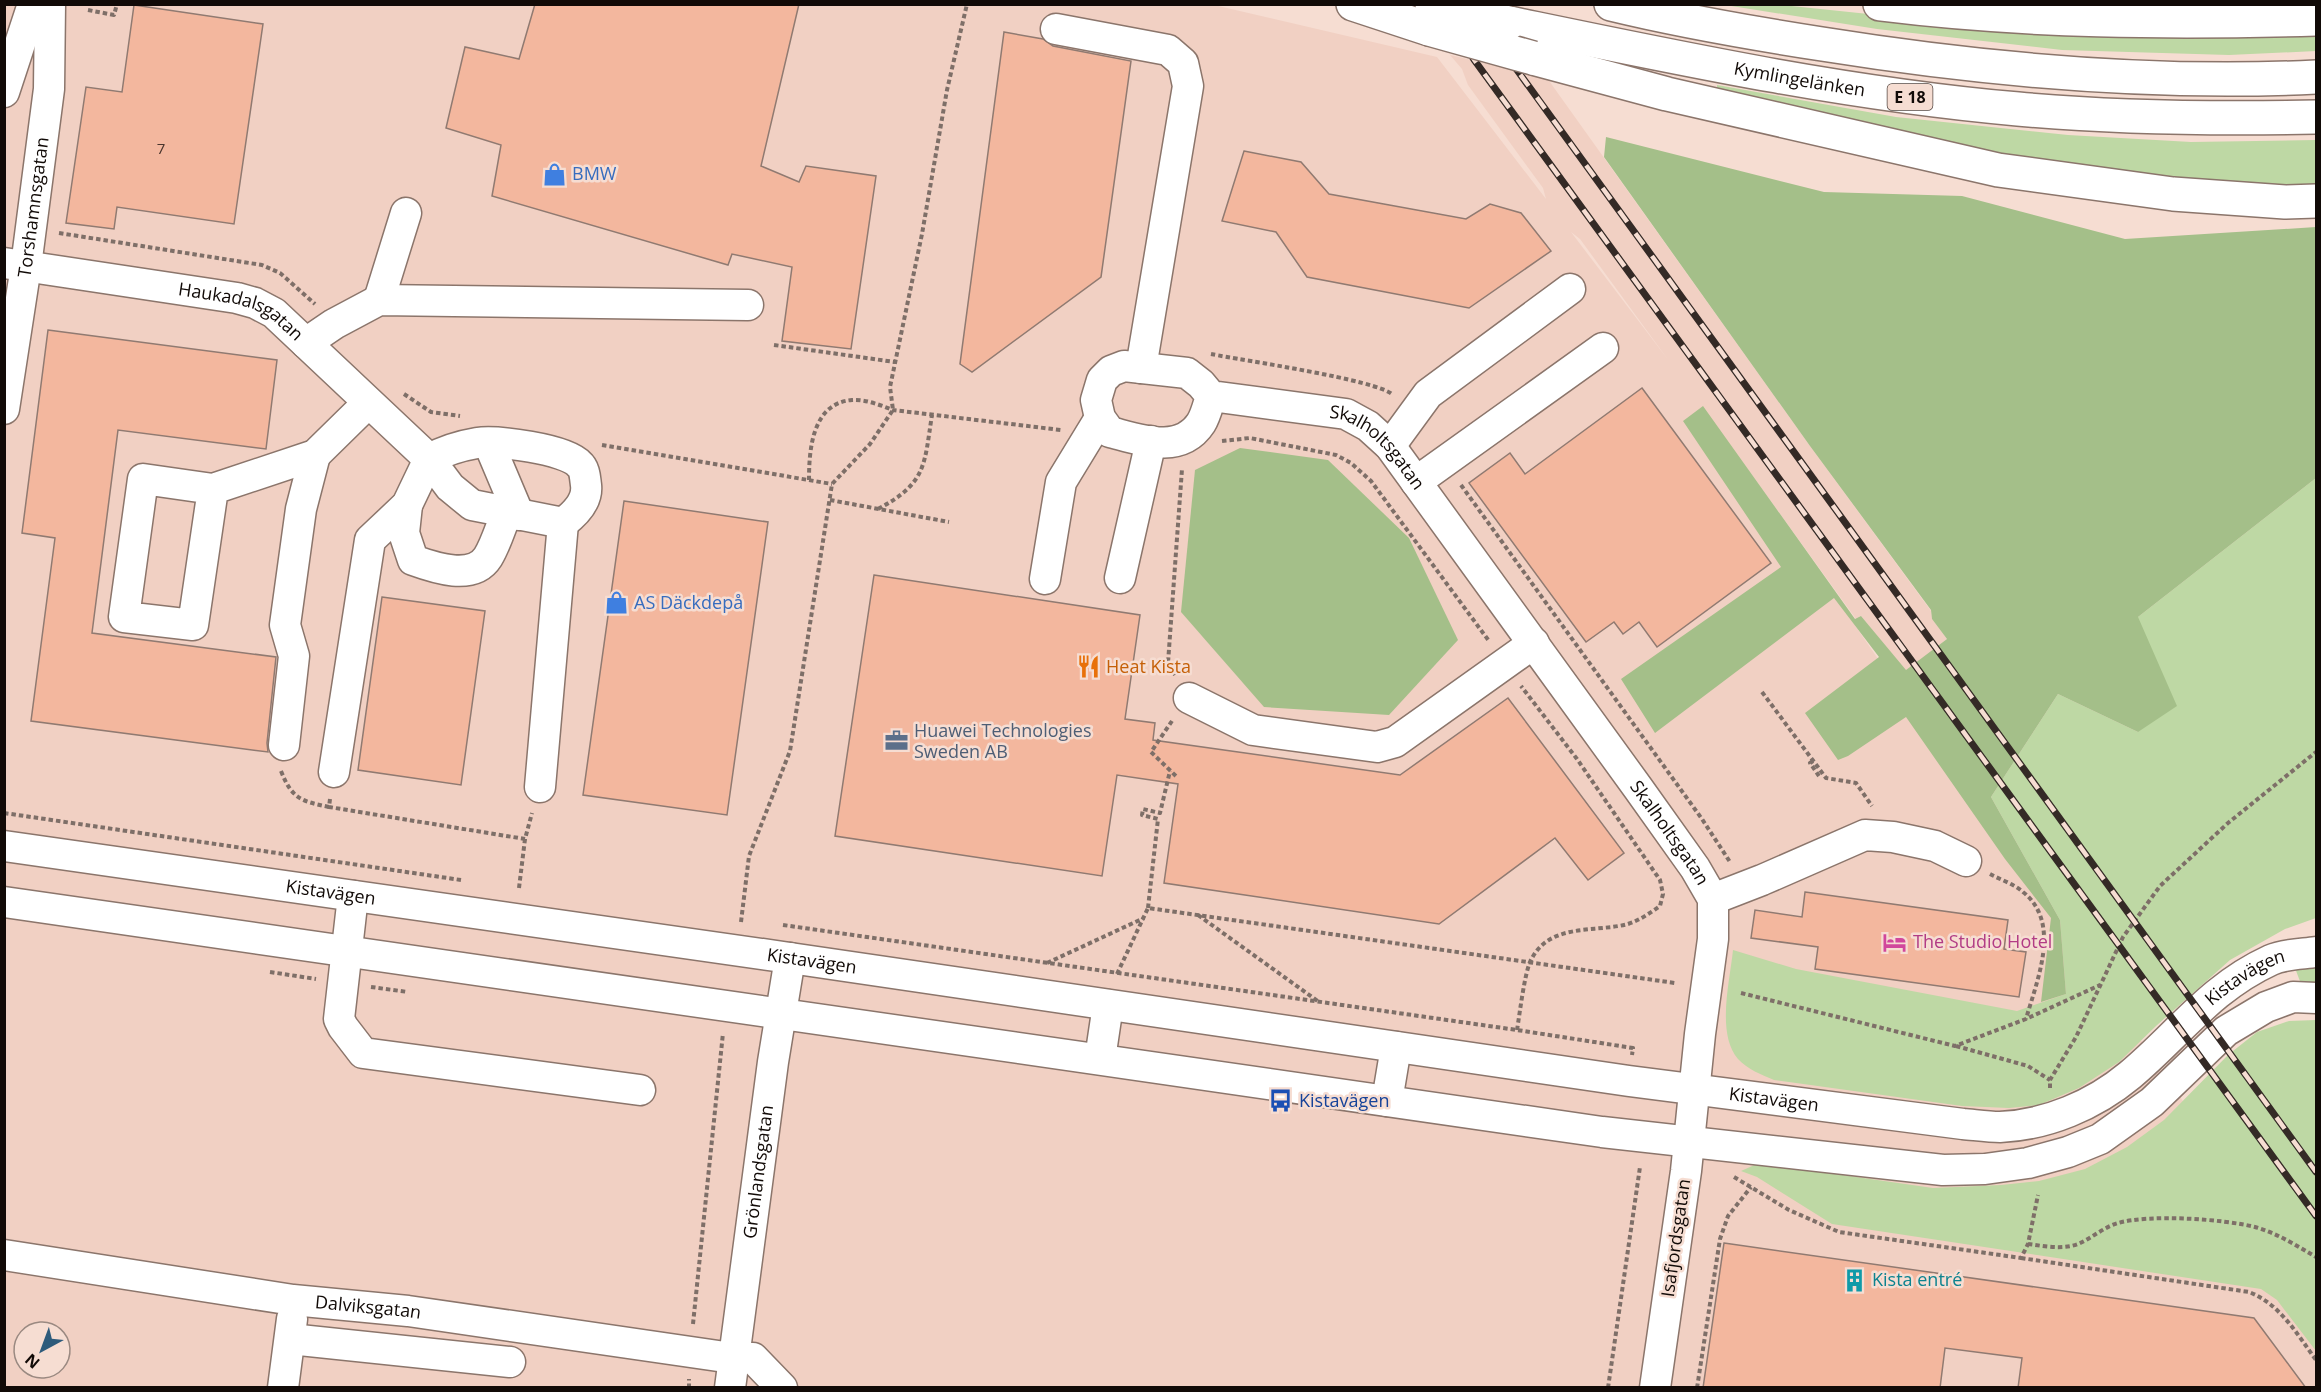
<svg xmlns="http://www.w3.org/2000/svg" width="2321" height="1392" font-family="'Open Sans',sans-serif">
	<rect width="100%" height="100%" fill="#f6ddd2"/>
	<path fill="#f1d0c3" fill-rule="evenodd" d="M5 4 1214 5 1437 57 1546 199 1543 188 1468 85 1462 69 1450 55 1547 78 1810 446 1931 611 1932 619 1947 639 1906 671 1861 616 1856 619 1734 450 2316 1294V1388H5ZM1571 232 1580 239 1669 361ZM24 1332H60V1368H24Z"/>
	<g fill="#bed8a4">
		<path d="M1725 5H1782L2061 34 2249 37 2316 35V51L2229 55 2062 50 1877 29Z"/>
		<path d="M1717 85 1896 117 2068 135 2191 142 2316 140V186C2113 188 1914 135 1717 92Z"/>
		<path d="M2316 478V918L2285 929 2230 960 2156 1026 2119 1062 2079 1088 2039 1105 2009 1108 1962 1106 1774 1080C1762 1075 1747 1069 1738 1059 1716 1033 1730 981 1733 950L1796 969 2017 1011 2066 994 2060 920 1991 797 2058 694 2138 732V617Z"/>
		<path d="M2316 965V984H2301L2295 968Z"/>
		<path d="M2316 1020V1351L2277 1300 2261 1289 1832 1224 1757 1177 1741 1171 1759 1163 1933 1188 2001 1185 2039 1181 2085 1169 2127 1147 2164 1120 2228 1055 2257 1032 2289 1021Z"/>
	</g>
	<g fill="#a4bf89">
		<path d="M1606 137 1824 192 1962 196 2125 239 2316 227V478L2138 617 2177 706 2138 732 2058 694 1991 797 2060 920 2066 994 2041 1002 2051 918 2005 859 1906 717 1848 756 1838 760 1805 713 1879 657 1834 598 1655 733 1621 679 1781 567 1683 421 1703 406 1855 619 1861 616 1906 670 1947 639 1932 619 1931 610 1810 446 1604 157Z"/>
		<path d="M1240 448 1328 460 1409 538 1458 640 1389 715 1264 707 1181 612 1195 470Z"/>
	</g>
	<g fill="#f3b79e" stroke="#907a71" stroke-width="1.5">
		<path d="M535 4H799L761 166 799 182 806 166 876 176 851 349 782 341 792 267 732 254 728 265 492 196 501 145 446 128 465 47 519 59Z"/>
		<path d="M134 5 263 24 234 224 117 207 114 229 66 223 86 87 122 92Z"/>
		<path d="M1004 32 1043 39 1053 46 1131 61 1101 277 972 372 960 364Z"/>
		<path d="M1244 151 1301 162 1329 194 1466 219 1490 204 1521 213 1551 251 1469 308 1307 277 1276 232 1222 221Z"/>
		<path d="M48 330 277 360 266 449 118 430 92 633 276 657 267 743 268 752 31 721 55 538 22 533Z"/>
		<path d="M1642 388 1771 563 1657 647 1639 622 1623 634 1614 622 1586 642 1469 483 1510 453 1525 474Z"/>
		<path d="M624 501 768 522 727 815 583 795Z"/>
		<path d="M874 575 1140 615 1125 719 1155 723 1153 740 1400 775 1508 698 1624 853 1588 880 1555 838 1439 924 1164 883 1178 784 1117 775 1102 876 835 836Z"/>
		<path d="M382 597 485 611 461 785 358 770Z"/>
		<path d="M1805 892 2008 920 2004 949 2026 952 2019 997 1815 969 1818 947 1751 938 1755 910 1802 917Z"/>
		<path d="M1724 1243 2254 1318 2306 1388H2018L2022 1358 1945 1348 1940 1388H1703Z"/>
	</g>
	<g fill="none" stroke-linecap="round" stroke-linejoin="round">
		<defs>
			<g id="minor">
				<path d="M1056 29 1168 50 1183 63 1188 86 1141 368"/>
				<path d="M4 92 33 4"/>
				<path id="s1" d="M4 263 237 298 255 303 274 313 429 459 450 487 472 505 563 523C575 514 588 501 586 485 585 478 585 469 579 464 566 449 496 440 477 443 459 446 444 451 429 459"/>
				<path d="M379 300 406 213"/>
				<path d="M306 343 334 324 379 300 748 305"/>
				<path id="s2" d="M1211 396C1208 405 1206 415 1201 423 1180 455 1141 440 1110 432L1100 418 1096 400 1102 380 1111 371 1124 366 1187 373 1201 384 1211 396 1346 414 1368 426 1390 446 1638 788 1695 868 1713 899V939L1700 1034 1686 1171 1655 1388"/>
				<path id="s3" d="M4 409 26 266 49 89 50 4"/>
				<path d="M489 444 519 515"/>
				<path d="M1390 446 1428 394 1570 289"/>
				<path d="M1416 482 1603 348"/>
				<path d="M213 489 193 625 124 617 143 479 213 489 315 455 368 403"/>
				<path d="M407 505 404 533 413 560C435 568 473 581 488 557 496 544 501 526 507 512"/>
				<path d="M1120 578 1151 441"/>
				<path d="M1045 579 1061 482 1100 418"/>
				<path d="M1189 698 1253 730 1377 747 1395 742 1534 643"/>
				<path d="M284 745 294 656 285 625 301 509 315 455"/>
				<path d="M334 772 370 540 407 505 429 459"/>
				<path d="M540 787 563 523"/>
				<path id="s4" d="M4 846 790 958 1629 1081 1963 1124C1975 1125 1988 1127 2000 1127 2047 1125 2094 1105 2130 1075 2179 1034 2210 988 2271 960 2284 954 2302 954 2316 952"/>
				<path d="M353 896 339 1019 343 1027 363 1053 640 1090"/>
				<path d="M1713 899 1762 880 1865 835 1893 837 1935 846 1966 861"/>
				<path d="M4 902 1602 1132 1943 1170 1985 1169 2028 1163 2068 1152 2100 1139 2152 1102 2226 1031 2266 1007 2293 997 2316 998"/>
				<path d="M1100 1059 1108 1005"/>
				<path d="M1387 1101 1396 1047"/>
				<path id="s5" d="M4 1255 293 1300 408 1311 732 1358H753L782 1388"/>
				<path d="M290 1339 510 1362"/>
				<path d="M283 1388 292 1319"/>
				<path id="s6" d="M730 1388 773 1062 790 958"/>
			</g>
			<g id="highway">
				<path d="M1353 4 1429 29"/>
				<path d="M1611 4C1681 21 1751 33 1822 44 1985 70 2151 85 2316 77"/>
				<path d="M1880 4C2025 22 2171 23 2316 19"/>
				<path id="s7" d="M1509 23C1678 58 1846 94 2018 109 2117 118 2217 119 2316 117"/>
				<path d="M1533 58 1667 94 1998 170 2173 194 2285 202 2316 201"/>
			</g>
		</defs>
		<use href="#minor" stroke="#8b756b" stroke-width="33"/>
		<use href="#highway" stroke="#8b756b" stroke-width="36"/>
		<g stroke="#7e6f68" stroke-width="4" stroke-dasharray="4.5 3" stroke-linecap="butt">
			<path d="M88 10 114 15 117 4"/>
			<path d="M59 233 262 265 280 273 315 304"/>
			<path d="M774 345 895 362"/>
			<path d="M1211 354C1240 360 1379 380 1393 395"/>
			<path d="M404 394 431 412 460 416"/>
			<path d="M1222 441 1250 438 1336 455 1351 463 1371 481 1489 641"/>
			<path d="M602 445 832 484"/>
			<path d="M809 480C809 450 812 403 852 400 865 399 880 405 893 410L1061 430"/>
			<path d="M1461 485 1702 819 1730 862"/>
			<path d="M830 500 949 522"/>
			<path d="M878 509C927 483 924 465 932 415"/>
			<path d="M1175 675 1168 663 1182 469"/>
			<path d="M1762 692 1826 778 1856 783 1872 806"/>
			<path d="M1172 721 1151 752 1178 778"/>
			<path d="M1813 761 1810 763 1819 776"/>
			<path d="M281 771C292 799 301 801 329 807"/>
			<path d="M330 799 329 807 525 839 532 813"/>
			<path d="M4 813 461 880"/>
			<path d="M1990 874C2001 880 2014 884 2023 892 2062 923 2037 980 2026 1019"/>
			<path d="M519 888 525 839"/>
			<path d="M1148 908 1158 819 1142 815 1143 809 1160 813 1170 771"/>
			<path d="M1198 915 1319 1002"/>
			<path d="M741 922 749 856 790 751 832 484 870 444 893 410 890 387 922 234 947 90 967 4"/>
			<path d="M783 925 1517 1030 1633 1048 1632 1055"/>
			<path d="M1047 963 1144 918"/>
			<path d="M270 972 316 979"/>
			<path d="M1117 974 1148 908 1675 983"/>
			<path d="M371 987 408 992"/>
			<path d="M1741 993 1955 1046 2026 1019 2100 985"/>
			<path d="M1517 1030C1520 1012 1524 977 1530 962 1548 922 1594 933 1628 924 1640 920 1650 913 1660 906L1663 894 1660 880 1577 759 1521 686"/>
			<path d="M1956 1046 2028 1066 2050 1080"/>
			<path d="M2050 1088V1080L2076 1037 2123 937 2160 886 2228 823 2316 752"/>
			<path d="M1734 1177 1789 1210 1839 1232 2021 1258 2028 1244 2038 1195"/>
			<path d="M2028 1244C2044 1246 2062 1250 2078 1244 2092 1238 2104 1227 2118 1223 2150 1214 2223 1219 2255 1227 2277 1233 2297 1246 2316 1257"/>
			<path d="M2021 1258 2249 1292C2280 1304 2297 1334 2316 1360"/>
			<path d="M693 1324 723 1033"/>
			<path d="M689 1388V1379"/>
			<path d="M1608 1388 1640 1167"/>
			<path d="M1697 1388 1720 1239 1728 1216 1751 1187"/>
		</g>
		<use href="#minor" stroke="#fff" stroke-width="30"/>
		<use href="#highway" stroke="#fff" stroke-width="33"/>
		<defs>
			<g id="rail">
				<path d="M1438 4 1475 61 2316 1216"/>
				<path d="M1475 4 1517 70 2316 1172"/>
			</g>
		</defs>
		<use href="#rail" stroke="#342a26" stroke-width="7"/>
		<use href="#rail" stroke="#f6ddd2" stroke-width="4.5" stroke-dasharray="14" stroke-linecap="butt"/>
		<defs>
			<g id="highway-bridge">
				<path d="M1432 4 1509 23"/>
				<path d="M1429 29 1533 58"/>
			</g>
		</defs>
		<use href="#highway-bridge" stroke="#8b756b" stroke-width="36" stroke-linecap="butt"/>
		<use href="#highway-bridge" stroke="#fff" stroke-width="33"/>
	</g>
	<defs>
		<symbol id="shop-bare" viewBox="-9 -9 18 18"><path d="M-5-2.5h2.3a2.7 3.5 0 0 1 5.4 0H5L5.5 6h-11ZM-1.5-2.5h3a1.5 2.3 0 0 0-3 0Z" fill="#3f7fe0" stroke="#f6ddd2" stroke-width="2.5" paint-order="stroke"/></symbol>
		<symbol id="restaurant-bare" viewBox="-9 -9 18 18"><path d="M-5-6h1v4h1v-4h1v4h1v-4h1v5L-1.5 .5V6h-2V.5L-5-1ZM5-6V6H3V1.5H1.5Q1.5-4 5-6Z" fill="#e8710a" stroke="#f6ddd2" stroke-width="2.5" paint-order="stroke"/></symbol>
		<symbol id="office-bare" viewBox="-9 -9 18 18"><path d="M-6-3h4V-5.5h4V-3h4V5H-6ZM-1-4.5V-3h2v-1.5ZM-6 0V1H6V0Z" fill="#5c6f8a" stroke="#f6ddd2" stroke-width="2.5" paint-order="stroke"/></symbol>
		<symbol id="hotel-bare" viewBox="-9 -9 18 18"><path d="M-6-4.5h1.5V1H6V5H4.5V3h-9V5H-6ZM-4 0a1.8 1.8 0 1 1 3.6 0ZM.5 0V-2.5h3Q6-2.5 6 0Z" fill="#d1479c" stroke="#f6ddd2" stroke-width="2.5" paint-order="stroke"/></symbol>
		<symbol id="bus-bare" viewBox="-9 -9 18 18"><path d="M-5-6H5V4H4V6H2V4H-2V6H-4V4H-5ZM-3.5-4V0h7V-4ZM-3.5 1.2v1.5H-2V1.2ZM2 1.2v1.5H3.5V1.2Z" fill="#1a4fb4" stroke="#f6ddd2" stroke-width="2.5" paint-order="stroke"/></symbol>
		<symbol id="building-bare" viewBox="-9 -9 18 18"><path d="M-4-6H4V6H1V3H-1V6H-4ZM-2.5-4.3h1.7v1.8h-1.7ZM.8-4.3h1.7v1.8H.8ZM-2.5-1h1.7V.8h-1.7ZM.8-1h1.7V.8H.8Z" fill="#0f9aa8" stroke="#f6ddd2" stroke-width="2.5" paint-order="stroke"/></symbol>
	</defs>
	<g fill-rule="evenodd">
		<use href="#shop-bare" x="538" y="158" width="33" height="33"/>
		<use href="#shop-bare" x="600" y="586" width="33" height="33"/>
		<use href="#restaurant-bare" x="1072" y="650" width="33" height="33"/>
		<use href="#office-bare" x="880" y="724" width="33" height="33"/>
		<use href="#hotel-bare" x="1878" y="926" width="33" height="33"/>
		<use href="#bus-bare" x="1264" y="1084" width="33" height="33"/>
		<use href="#building-bare" x="1838" y="1264" width="33" height="33"/>
	</g>
	<g text-anchor="middle" stroke-width="5" stroke-linejoin="round" paint-order="stroke">
		<g font-size="15" fill="#4a352d">
			<text x="161" y="154">7</text>
		</g>
		<rect fill="#f6ddd2" stroke="#564944" stroke-width="1.5" x="1887.5" y="84" width="45" height="26" rx="4.5"/>
		<g font-size="16" font-weight="bold" fill="#110a07">
			<text x="1910" y="103">E 18</text>
		</g>
		<g font-size="18" fill="#110a07" stroke="#f6ddd2">
			<text dy="6" stroke="none"><textPath href="#s7" startOffset="296">Kymlingelänken</textPath></text>
			<text dy="6" stroke="none"><textPath href="#s3" startOffset="204">Torshamnsgatan</textPath></text>
			<text dy="6" stroke="none"><textPath href="#s1" startOffset="244">Haukadalsgatan</textPath></text>
			<text dy="6" stroke="none"><textPath href="#s2" startOffset="489">Skalholtsgatan</textPath></text>
			<text dy="6" stroke="none"><textPath href="#s2" startOffset="976">Skalholtsgatan</textPath></text>
			<text dy="6" stroke="none"><textPath href="#s4" startOffset="330">Kistavägen</textPath></text>
			<text dy="6" stroke="none"><textPath href="#s4" startOffset="816">Kistavägen</textPath></text>
			<text dy="6" stroke="none"><textPath href="#s4" startOffset="2310">Kistavägen</textPath></text>
			<text dy="6" stroke="none"><textPath href="#s4" startOffset="1788">Kistavägen</textPath></text>
			<text dy="6" stroke="none"><textPath href="#s6" startOffset="218">Grönlandsgatan</textPath></text>
			<text transform="translate(1676 1238) rotate(-82)" y="6">Isafjordsgatan</text>
			<text dy="6" stroke="none"><textPath href="#s5" startOffset="368">Dalviksgatan</textPath></text>
		</g>
		<g font-size="18" fill="#366cbe" stroke="#f6ddd2" text-anchor="start">
			<text x="572" y="180">BMW</text>
			<text x="634" y="609">AS Däckdepå</text>
		</g>
		<g font-size="18" fill="#c56008" stroke="#f6ddd2" text-anchor="start">
			<text x="1106" y="673">Heat Kista</text>
		</g>
		<g font-size="18" fill="#4e5e75" stroke="#f6ddd2" text-anchor="start">
			<text x="914" y="737">Huawei Technologies<tspan x="914" dy="21">Sweden AB</tspan></text>
		</g>
		<g font-size="18" fill="#b23c85" stroke="#f6ddd2" text-anchor="start">
			<text x="1913" y="948">The Studio Hotel</text>
		</g>
		<g font-size="18" fill="#164399" stroke="#f6ddd2" text-anchor="start">
			<text x="1299" y="1107">Kistavägen</text>
		</g>
		<g font-size="18" fill="#0d838f" stroke="#f6ddd2" text-anchor="start">
			<text x="1872" y="1286">Kista entré</text>
		</g>
	</g>
	<rect width="2321" height="1392" fill="none" stroke="#110a07" stroke-width="12"/>
	<g transform="translate(42 1350) rotate(221)"><circle r="28" fill="#f6ddd2" stroke="#9a8981" stroke-width="1.5"/>
	<path d="M0-4.5L10 22L0 15L-10 22Z" fill="#2e5b7b"/>
	<text y="-9" font-size="16" font-weight="bold" text-anchor="middle" fill="#110a07">N</text>
	</g>
</svg>
